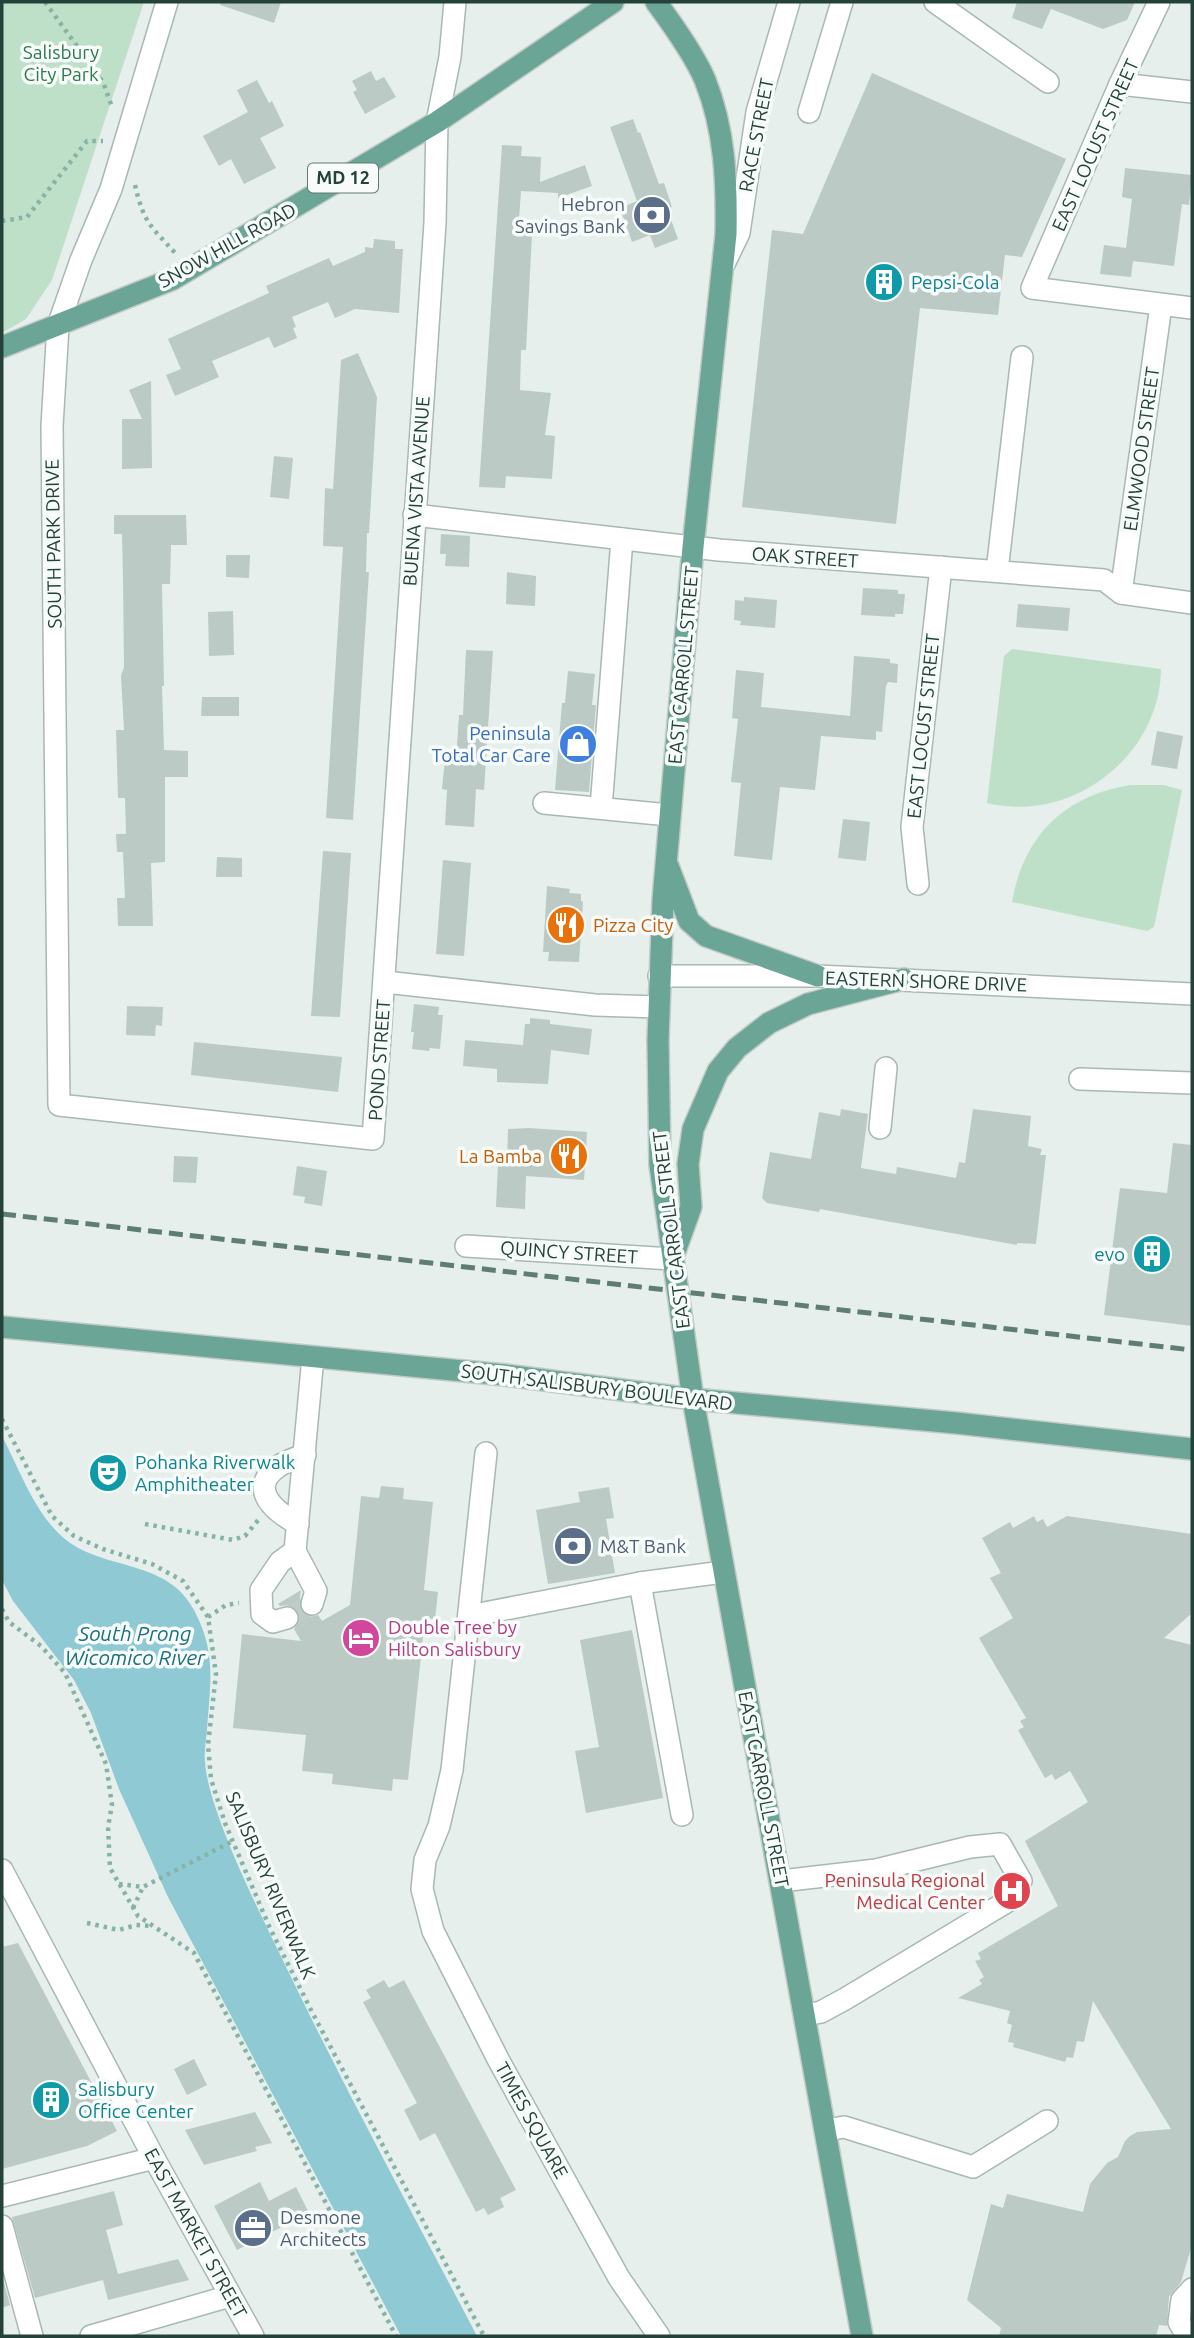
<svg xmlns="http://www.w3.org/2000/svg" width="1194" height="2338" font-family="Ubuntu,sans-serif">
	<rect width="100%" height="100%" fill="#e6efeb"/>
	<g fill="#bfe0c8">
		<path d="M2 2H144L52 280 26 319 2 333Z"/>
		<path d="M1012 649 1161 669C1160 756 1072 824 987 803L1004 656Z"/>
		<path d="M1130 785H1163L1182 790 1154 927 1147 931 1012 902C1023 836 1064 796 1130 785Z"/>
	</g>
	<path fill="#8ec9d4" d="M2 1436C20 1470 35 1515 66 1540 106 1571 167 1559 194 1610 217 1653 210 1684 207 1730 206 1740 204 1752 205 1762 206 1776 211 1795 216 1809 234 1863 265 1923 290 1975 349 2097 414 2216 477 2336H401L168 1897 119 1789 91 1713 74 1680 13 1601 2 1580Z"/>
	<g fill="#bbcac4">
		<path d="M221 2H281L274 23 220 5Z"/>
		<path d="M1017 2H1135L1127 20 1103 29 1051 9 1042 29 1012 18Z"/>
		<path d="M371 71 376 81 384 77 396 97 365 114 353 92 357 90 352 81Z"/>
		<path d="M872 73 1066 159 1022 257 1005 255 998 315 920 308 896 524 742 507 772 230 803 234Z"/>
		<path d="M257 80 269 103 272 101 284 126 260 138 276 168 244 184 231 159 219 166 203 136 248 112 237 90Z"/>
		<path d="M633 119 638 133 640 132 659 184 664 183 672 207 667 209 678 239 655 248 650 235 632 242 620 208 637 201 610 127Z"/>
		<path d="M502 145 522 146 521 156 541 157 540 182 585 165 592 186 558 198V193L521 191 518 233 532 234 526 350H521L520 390 551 393 545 435 555 436 552 479 506 476 505 488 479 487Z"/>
		<path d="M1125 168 1192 175 1189 205 1182 204 1174 266 1133 261 1131 277 1100 274 1104 245 1126 248 1132 199 1122 197Z"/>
		<path d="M374 239 395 241V249H403L399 313 355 309 335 318 328 302 292 317 296 327 293 328 297 338 274 348 269 337 212 361 219 377 175 396 166 375 181 369 168 339 269 293 266 286 329 258 333 266 365 252V247L373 248Z"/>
		<path d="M358 353 377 397 369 533H367L366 572H369L353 820 326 818 343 547 323 546 325 488 333 489 341 360Z"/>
		<path d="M151 381 152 468 122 469V419H142L129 390Z"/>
		<path d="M274 456 293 458 289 499 270 497Z"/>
		<path d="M114 515H186L187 545H171L170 584H162L164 686H162L164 750 188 751V777H165V862L151 863 153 926H118L117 898H125L123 852H117L116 834H126L125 798H118L116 730H124L121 676 124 667 123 578 122 534H114Z"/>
		<path d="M441 534 470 536 469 567 445 566 446 554H440Z"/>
		<path d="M226 555H250L249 578 226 577Z"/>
		<path d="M507 572 536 576 535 606 506 604Z"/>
		<path d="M863 588 898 590V594H905L903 614H895V617L861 615Z"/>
		<path d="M744 597 777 600 775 628 740 625 741 621 734 620 735 600 744 601Z"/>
		<path d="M1018 604 1070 608 1068 631 1016 627Z"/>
		<path d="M233 611 234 655 209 656 208 612Z"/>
		<path d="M466 650 493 651 484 790 476 789 474 827 445 825 447 790 442 789 445 759 456 760 459 715H463Z"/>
		<path d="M854 656 890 659V663L898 664 897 683 888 682 886 686 882 732 876 731V740L821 736 815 790 780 787 772 860 734 856 741 783 731 782 738 719 732 718 736 670 764 673 761 707 850 716Z"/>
		<path d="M568 671 595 674 592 705H596L589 792 555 790 562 703H565Z"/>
		<path d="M202 697H239V716H201Z"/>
		<path d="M1157 731 1183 736 1177 769 1151 765Z"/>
		<path d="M843 819 870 822 866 861 838 858Z"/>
		<path d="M323 851 351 853 340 1017 311 1016Z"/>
		<path d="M217 857 242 858V877H216Z"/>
		<path d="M443 860 471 863 464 956 436 954Z"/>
		<path d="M547 886 570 889 569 893 581 894V901L583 902 579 962 548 961 549 952H543Z"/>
		<path d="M414 1004 439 1007 438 1015H443L440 1049 430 1048 429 1051 412 1049 414 1032H411Z"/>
		<path d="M127 1006 163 1007 162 1026 156 1025 155 1036 126 1035Z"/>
		<path d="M530 1018 550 1020V1024L592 1029 589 1055 551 1050 548 1084 497 1082V1069L463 1066 465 1040 523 1045 525 1024H530Z"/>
		<path d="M194 1042 342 1057 338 1092 191 1075Z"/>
		<path d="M841 1109 868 1114 861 1168 896 1174 897 1167 956 1178 959 1162 965 1163 973 1109 1031 1116 1028 1146 1042 1149 1040 1155H1046L1036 1244 1017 1243V1245L820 1209 819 1212 767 1203 762 1198 770 1152 811 1159 819 1112 840 1116Z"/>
		<path d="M529 1128 587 1132 584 1180 526 1176 525 1209 496 1207 498 1164H507L508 1129Z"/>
		<path d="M1173 1143 1192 1145V1326L1104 1315 1120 1188 1167 1193Z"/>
		<path d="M174 1156 198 1157 196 1183 173 1182Z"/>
		<path d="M297 1166 327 1171 322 1206 304 1203 305 1197 293 1195Z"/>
		<path d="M381 1486 404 1488 403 1499 433 1502 424 1590 438 1592 435 1619 425 1618 408 1780 393 1779 392 1791 332 1784 333 1774 302 1771 306 1735 233 1728 242 1634 301 1641 294 1629 300 1620 297 1609 290 1605 280 1606 278 1604 301 1590 299 1606 302 1612 309 1617 318 1615 322 1621 350 1605 361 1496 379 1498Z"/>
		<path d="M609 1487 614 1518 606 1519 615 1573 548 1584 536 1510 580 1502 578 1492Z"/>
		<path d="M1034 1516 1037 1522 1043 1519 1047 1527 1067 1516 1192 1534V1613L1164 1638 1192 1645V2245L1181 2282 1169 2297 1167 2326 1159 2325 1156 2336H999L1001 2328 967 2300 991 2204 1003 2208 1007 2194 1083 2212 1090 2184 1107 2163 1118 2157 1125 2141 1130 2136 1137 2132 1171 2129 1093 2001 1084 2042 1077 2041 1073 2058 1067 2057 1065 2062 1013 2047 1014 2043 1008 2042 1012 2025 1007 2023 1010 2011 958 1998 982 1984 979 1980 984 1977 975 1961 981 1959 978 1953 1058 1906 1025 1841 1088 1802 1070 1771 1055 1780 1052 1774 1045 1778 1018 1730 1024 1727 1020 1721 1026 1718 979 1638 1013 1618 990 1578 1001 1573 982 1538 1010 1522 1013 1528Z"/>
		<path d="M632 1630 663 1798 586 1813 575 1751 599 1747 580 1640Z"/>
		<path d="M18 1943 117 2131 87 2146 2 2169V1947Z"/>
		<path d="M384 1980 389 1988 404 1980 516 2190 500 2198 504 2207 488 2215 484 2208 476 2212 435 2133 420 2141 404 2110 417 2103 363 2002 371 1998 366 1990Z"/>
		<path d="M194 2059 207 2085 187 2095 174 2069Z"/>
		<path d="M255 2112 272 2143 255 2147 257 2151 204 2165 185 2130Z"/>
		<path d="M260 2182 269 2201 296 2187 309 2213 237 2250 214 2206Z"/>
		<path d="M114 2191 123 2225 106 2230 118 2274 178 2259 189 2280 108 2300 103 2280 35 2298 12 2217Z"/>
		<path d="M2 2275 10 2305 2 2308Z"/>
	</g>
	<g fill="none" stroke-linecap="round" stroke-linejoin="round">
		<path stroke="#bfccc8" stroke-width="21" stroke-dasharray="21 10" stroke-linecap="butt" d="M287 1618 312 1604"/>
		<defs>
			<g id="minor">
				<path d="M167 2 111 189 81 260 58 326 52 426 59 1105 373 1139 435 223 437 122 450 57 455 2"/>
				<path d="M935 2 1048 82"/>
				<path d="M1159 2 1120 84 1032 288 1192 308"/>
				<path d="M1120 84 1192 92"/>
				<path d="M809 112 842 2"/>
				<path d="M723 266 739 233 757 112 789 2"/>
				<path d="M414 515 719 550 1104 580 1121 593 1192 603"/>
				<path d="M997 571 1022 357"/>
				<path d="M1121 593 1161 305"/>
				<path d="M544 803 669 815"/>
				<path d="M601 808 622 539"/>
				<path d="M918 884 912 827 941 567"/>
				<path d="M659 976H818L1192 994"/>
				<path d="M385 982 595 1005 659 1007"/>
				<path d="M1080 1079 1192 1083"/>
				<path d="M880 1128 886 1068"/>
				<path d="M466 1246 672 1259"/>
				<path d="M486 1453 452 1770 439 1826 425 1860 422 1889 433 1931 499 2061 619 2278 659 2336"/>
				<path d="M298 1524C251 1499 253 1470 305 1455"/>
				<path d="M295 1551 316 1591 312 1604"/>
				<path d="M640 1583 682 1815"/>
				<path d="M469 1616 640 1583 723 1572"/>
				<path d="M287 1618 273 1622 262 1614 261 1590 280 1562 295 1551 313 1357"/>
				<path d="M2 1870 154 2158 253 2336"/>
				<path d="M781 1881 876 1870 970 1847 1000 1844 1021 1881 1008 1901 845 1999 821 2012 806 2015"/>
				<path d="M826 2130 844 2127 973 2167 1047 2121"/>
				<path d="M2 2196 154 2158"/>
				<path d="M2 2226 32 2336"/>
				<path d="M91 2336 230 2296"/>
				<path d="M1187 2336 1179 2322 1182 2300 1192 2289"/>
			</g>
			<g id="major">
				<path d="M656 2C673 25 694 54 705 80 725 130 727 181 726 234L693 547 663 900 658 1040 660 1165 693 1399 862 2336"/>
				<path d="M2 347 173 279 437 122 613 2"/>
				<path d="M668 866 689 921 706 936 818 976"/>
				<path d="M674 1254 691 1207 688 1164 693 1129 718 1071 737 1048 769 1023 808 1004 904 979"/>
				<path d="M2 1327 505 1375 693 1399 956 1423 1192 1449"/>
			</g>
		</defs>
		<use href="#minor" stroke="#a8b8b2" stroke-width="24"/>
		<use href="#major" stroke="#c2cac8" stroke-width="24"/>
		<g stroke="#86b3a5" stroke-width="4.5" stroke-dasharray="3.5 5" stroke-linecap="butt">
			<path d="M45 2 103 82 112 107"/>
			<path d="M135 185C144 224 151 226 176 254"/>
			<path d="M2 221 27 217 87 141H103"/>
			<path d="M2 1419 52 1516 74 1536 103 1549 152 1564 183 1581 208 1617 216 1674 208 1745 211 1779 225 1823 269 1926 311 2010 484 2336"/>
			<path d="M145 1524 233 1540 245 1536 259 1519"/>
			<path d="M2 1609 9 1622 41 1646 65 1673 106 1764 112 1805 108 1827 110 1868 138 1916 194 1953 396 2336"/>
			<path d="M208 1617 226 1605 239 1603"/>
			<path d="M119 1884 143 1887 233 1841"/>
			<path d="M133 1908 143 1887"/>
			<path d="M87 1923 119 1930 136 1925 153 1926"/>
		</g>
		<use href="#minor" stroke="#fff" stroke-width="21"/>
		<use href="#major" stroke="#6aa596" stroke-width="21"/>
		<path stroke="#5f7d75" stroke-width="5" stroke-dasharray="14 7" stroke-linecap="butt" d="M2 1214 1192 1350"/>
	</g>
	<defs>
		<symbol id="bank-disc" viewBox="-11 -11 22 22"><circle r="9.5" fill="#5c6f8a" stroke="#f7fbf9"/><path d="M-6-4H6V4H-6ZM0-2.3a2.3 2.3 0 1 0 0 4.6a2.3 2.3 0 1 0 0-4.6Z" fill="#fff"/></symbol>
		<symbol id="building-disc" viewBox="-11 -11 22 22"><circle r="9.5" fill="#0f9aa8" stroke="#f7fbf9"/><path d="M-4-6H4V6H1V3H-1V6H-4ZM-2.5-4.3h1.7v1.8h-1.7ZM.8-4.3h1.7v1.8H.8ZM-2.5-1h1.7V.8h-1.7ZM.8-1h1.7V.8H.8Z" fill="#fff"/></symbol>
		<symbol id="shop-disc" viewBox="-11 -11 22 22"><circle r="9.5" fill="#3f7fe0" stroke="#f7fbf9"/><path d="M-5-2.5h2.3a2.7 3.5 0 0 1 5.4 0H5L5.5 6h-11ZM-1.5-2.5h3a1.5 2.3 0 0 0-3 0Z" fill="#fff"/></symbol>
		<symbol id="restaurant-disc" viewBox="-11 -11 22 22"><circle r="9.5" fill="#e8710a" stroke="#f7fbf9"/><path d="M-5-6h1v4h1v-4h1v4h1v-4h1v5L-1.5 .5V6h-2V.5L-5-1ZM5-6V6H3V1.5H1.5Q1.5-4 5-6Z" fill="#fff"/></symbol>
		<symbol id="theatre-disc" viewBox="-11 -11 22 22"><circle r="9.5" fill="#0f9aa8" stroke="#f7fbf9"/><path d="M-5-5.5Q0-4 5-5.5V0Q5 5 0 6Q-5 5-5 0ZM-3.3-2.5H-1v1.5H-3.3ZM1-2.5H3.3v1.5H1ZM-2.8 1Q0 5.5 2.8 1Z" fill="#fff"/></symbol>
		<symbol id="hotel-disc" viewBox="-11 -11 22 22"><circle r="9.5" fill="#d1479c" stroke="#f7fbf9"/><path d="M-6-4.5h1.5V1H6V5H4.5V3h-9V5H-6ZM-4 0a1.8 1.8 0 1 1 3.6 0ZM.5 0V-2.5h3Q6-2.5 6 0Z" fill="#fff"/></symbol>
		<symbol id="hospital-disc" viewBox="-11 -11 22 22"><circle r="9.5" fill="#e0444e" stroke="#f7fbf9"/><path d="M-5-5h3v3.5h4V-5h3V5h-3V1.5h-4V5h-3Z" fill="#fff"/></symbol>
		<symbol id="office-disc" viewBox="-11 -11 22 22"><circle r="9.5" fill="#5c6f8a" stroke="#f7fbf9"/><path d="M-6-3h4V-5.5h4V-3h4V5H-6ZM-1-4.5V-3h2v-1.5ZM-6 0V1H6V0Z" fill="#fff"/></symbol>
	</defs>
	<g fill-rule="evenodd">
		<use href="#bank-disc" x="630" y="193" width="44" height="44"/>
		<use href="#building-disc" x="862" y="260" width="44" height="44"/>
		<use href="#shop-disc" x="556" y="722" width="44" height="44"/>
		<use href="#restaurant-disc" x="544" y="903" width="44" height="44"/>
		<use href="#restaurant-disc" x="547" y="1134" width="44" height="44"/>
		<use href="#building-disc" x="1130" y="1232" width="44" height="44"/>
		<use href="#theatre-disc" x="86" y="1451" width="44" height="44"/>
		<use href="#bank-disc" x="551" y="1524" width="44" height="44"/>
		<use href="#hotel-disc" x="339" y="1616" width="44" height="44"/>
		<use href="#hospital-disc" x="990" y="1869" width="44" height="44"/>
		<use href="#building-disc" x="29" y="2078" width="44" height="44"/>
		<use href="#office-disc" x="231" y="2206" width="44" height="44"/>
	</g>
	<g text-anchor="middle" stroke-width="7" stroke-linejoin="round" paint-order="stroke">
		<rect fill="#f7fbf9" stroke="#637a73" stroke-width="2" x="308" y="163.5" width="70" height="29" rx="5"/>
		<g font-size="18" font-weight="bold" fill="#24423a">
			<text x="343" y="184">MD 12</text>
		</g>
		<g font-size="19" fill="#2d7a4b" stroke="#f7fbf9">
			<text x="61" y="59">Salisbury<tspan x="61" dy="22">City Park</tspan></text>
		</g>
		<g font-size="19" fill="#24423a" stroke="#f7fbf9">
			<text transform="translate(756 135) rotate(-79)" y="7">RACE STREET</text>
			<text transform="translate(1095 145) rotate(-66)" y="7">EAST LOCUST STREET</text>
			<text transform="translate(227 245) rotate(-29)" y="7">SNOW HILL ROAD</text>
			<text transform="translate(1141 449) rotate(-82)" y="7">ELMWOOD STREET</text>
			<text transform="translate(416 491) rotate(-86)" y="7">BUENA VISTA AVENUE</text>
			<text transform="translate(53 544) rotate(-91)" y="7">SOUTH PARK DRIVE</text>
			<text transform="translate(805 557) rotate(4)" y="7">OAK STREET</text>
			<text transform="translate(683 665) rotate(-85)" y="7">EAST CARROLL STREET</text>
			<text transform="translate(923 726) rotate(-84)" y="7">EAST LOCUST STREET</text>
			<text transform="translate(926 981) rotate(2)" y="7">EASTERN SHORE DRIVE</text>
			<text transform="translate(379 1060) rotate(-86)" y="7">POND STREET</text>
			<text transform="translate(671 1230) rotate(-97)" y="7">EAST CARROLL STREET</text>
			<text transform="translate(569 1252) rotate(4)" y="7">QUINCY STREET</text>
			<text transform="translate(597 1387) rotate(7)" y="7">SOUTH SALISBURY BOULEVARD</text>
			<text transform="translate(764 1789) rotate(79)" y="7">EAST CARROLL STREET</text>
			<text transform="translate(271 1885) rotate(67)" y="7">SALISBURY RIVERWALK</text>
			<text transform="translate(532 2120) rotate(61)" y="7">TIMES SQUARE</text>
			<text transform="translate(196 2233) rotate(61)" y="7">EAST MARKET STREET</text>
		</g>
		<g font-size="19" fill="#4e5e75" stroke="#f7fbf9" text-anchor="start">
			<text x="625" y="211" text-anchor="end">Hebron<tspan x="625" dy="22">Savings Bank</tspan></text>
			<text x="600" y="1553">M&amp;T Bank</text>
			<text x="280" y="2224">Desmone<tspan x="280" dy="22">Architects</tspan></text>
		</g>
		<g font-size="19" fill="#0d838f" stroke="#f7fbf9" text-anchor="start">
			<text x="911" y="289">Pepsi-Cola</text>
			<text x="1125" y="1261" text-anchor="end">evo</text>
			<text x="135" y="1469">Pohanka Riverwalk<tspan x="135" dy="22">Amphitheater</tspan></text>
			<text x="78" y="2096">Salisbury<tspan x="78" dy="22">Office Center</tspan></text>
		</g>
		<g font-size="19" fill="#366cbe" stroke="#f7fbf9" text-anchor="end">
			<text x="551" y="740">Peninsula<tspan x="551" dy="22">Total Car Care</tspan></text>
		</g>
		<g font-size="19" fill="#c56008" stroke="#f7fbf9" text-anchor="start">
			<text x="593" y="932">Pizza City</text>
			<text x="542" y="1163" text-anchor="end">La Bamba</text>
		</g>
		<g font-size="19" fill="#b23c85" stroke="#f7fbf9" text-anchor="start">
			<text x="388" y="1634">Double Tree by<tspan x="388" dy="22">Hilton Salisbury</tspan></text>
		</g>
		<g font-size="19" fill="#be3a42" stroke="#f7fbf9" text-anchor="end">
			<text x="985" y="1887">Peninsula Regional<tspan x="985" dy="22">Medical Center</tspan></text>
		</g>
		<g font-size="21" font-style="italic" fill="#1c6f80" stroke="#f7fbf9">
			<text x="135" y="1641">South Prong<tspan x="135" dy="24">Wicomico River</tspan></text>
		</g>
	</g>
	<rect width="1194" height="2338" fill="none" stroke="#24423a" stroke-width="7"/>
</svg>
